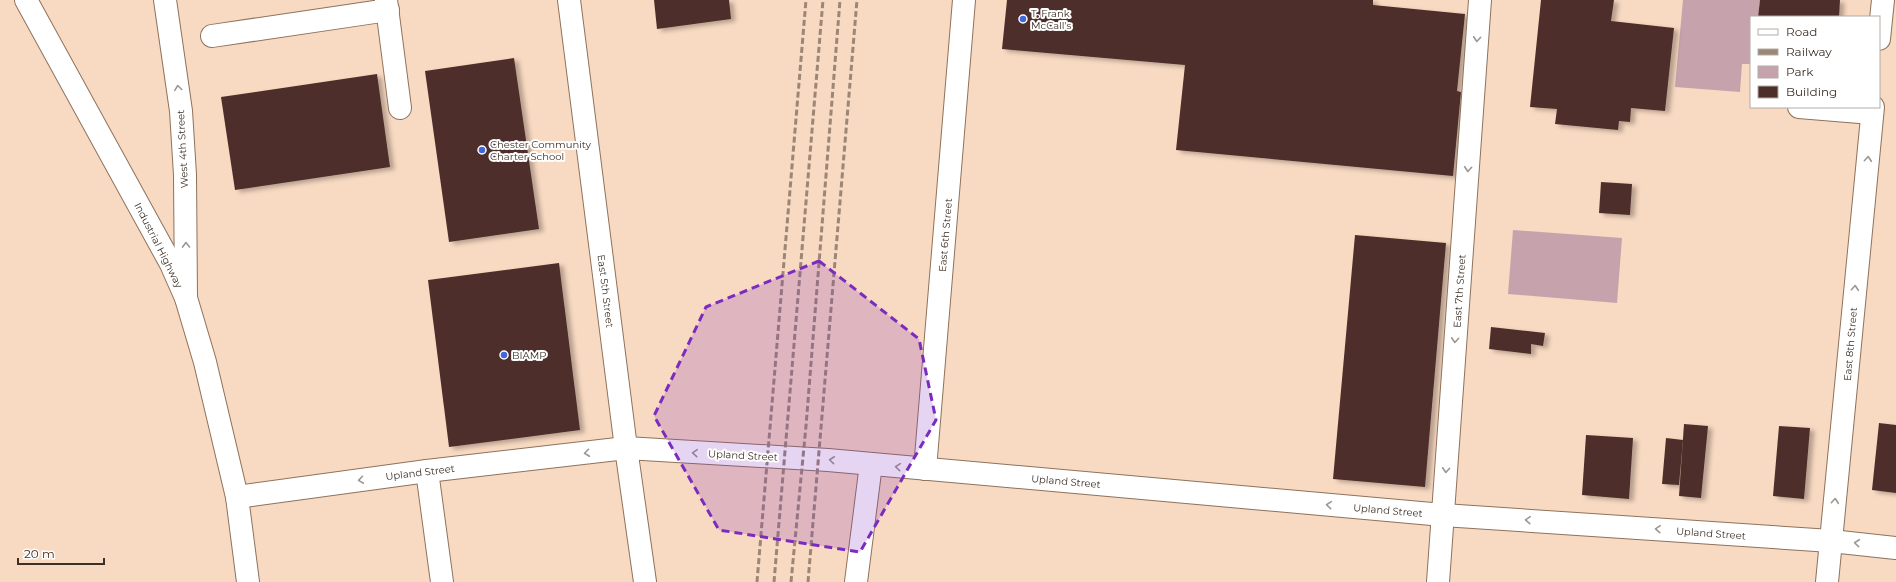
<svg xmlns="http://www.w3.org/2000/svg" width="1896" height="582" font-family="Montserrat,sans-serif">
	<defs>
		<filter id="shadow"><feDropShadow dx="4.5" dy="2.5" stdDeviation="2" flood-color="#0004"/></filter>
	</defs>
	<rect width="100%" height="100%" fill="#f8d9c1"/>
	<g fill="#c6a2ad">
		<path d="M1683 0H1760L1758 17H1751V64H1742L1740 92 1675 87Z"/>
		<path d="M1513 230 1622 238 1617 303 1508 294Z"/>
	</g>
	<g fill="#4d2f2a" filter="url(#shadow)">
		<path d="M654 0H729L731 19 657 29Z"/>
		<path d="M1007 0H1373V5L1465 14 1457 91 1461 92 1453 176 1176 150 1185 65 1002 49Z"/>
		<path d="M1541 0H1614L1611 21 1674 28 1665 111 1631 108 1630 122 1619 121 1618 130 1555 124 1557 109 1530 107Z"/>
		<path d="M1760 0H1840L1839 17H1758Z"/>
		<path d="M514 58 539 229 449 242 425 71Z"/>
		<path d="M377 74 390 167 235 190 221 97Z"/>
		<path d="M1601 182 1632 184 1630 215 1599 213Z"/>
		<path d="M1355 235 1446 243 1425 487 1333 479Z"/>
		<path d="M559 263 580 430 449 447 428 280Z"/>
		<path d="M1491 327 1545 333 1543 346 1531 344V354L1489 349Z"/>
		<path d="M1879 423 1896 425V493L1872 490Z"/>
		<path d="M1684 424 1708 426 1701 498 1679 496Z"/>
		<path d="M1779 426 1810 428 1804 499 1773 496Z"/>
		<path d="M1586 435 1633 438 1629 499 1582 495Z"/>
		<path d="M1666 438 1683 440 1679 485 1662 484Z"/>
	</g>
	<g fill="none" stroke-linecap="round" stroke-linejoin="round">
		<defs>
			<g id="minor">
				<path d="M165 0 181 111 185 175 186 298"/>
				<path d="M386 0 400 108"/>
				<path d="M569 0 626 448 645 582"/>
				<path d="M212 36 388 10"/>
				<path d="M1879 39 1883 0"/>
				<path d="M1799 107 1872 113"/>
				<path d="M925 469 964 0"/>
				<path d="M427 471 442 582"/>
				<path d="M237 497 427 471 626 448 828 460 1443 515 1831 541 1896 548"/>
				<path d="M856 582 871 464"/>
				<path d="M1438 582 1480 0"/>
				<path d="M1827 582 1873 107"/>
			</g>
			<path id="major" d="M26 0 171 264 186 298 205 362 237 497 248 582"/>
		</defs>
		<use href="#minor" stroke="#8e725c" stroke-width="24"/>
		<use href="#major" stroke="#8e725c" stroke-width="24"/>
		<use href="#minor" stroke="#fff" stroke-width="22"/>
		<use href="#major" stroke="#fff" stroke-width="22"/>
		<g stroke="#9c8776" stroke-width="3" stroke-dasharray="6 3" stroke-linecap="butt">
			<path d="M757 582 806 0"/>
			<path d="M774 582 823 0"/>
			<path d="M791 582 806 426 840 0"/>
			<path d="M808 582 857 0"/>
		</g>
	</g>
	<defs><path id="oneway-chevron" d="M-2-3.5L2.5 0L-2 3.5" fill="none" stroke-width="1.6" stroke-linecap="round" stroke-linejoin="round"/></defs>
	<g stroke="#9d9792">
		<use href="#oneway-chevron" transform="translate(1477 39) rotate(94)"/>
		<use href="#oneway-chevron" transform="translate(178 88) rotate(-98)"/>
		<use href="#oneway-chevron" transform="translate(1868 159) rotate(-85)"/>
		<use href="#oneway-chevron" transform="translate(1468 169) rotate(94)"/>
		<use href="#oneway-chevron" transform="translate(186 245) rotate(-91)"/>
		<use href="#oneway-chevron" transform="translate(1855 288) rotate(-85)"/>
		<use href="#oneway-chevron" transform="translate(1455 340) rotate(94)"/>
		<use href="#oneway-chevron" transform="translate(587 453) rotate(173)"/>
		<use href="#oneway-chevron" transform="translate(695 453) rotate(-176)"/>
		<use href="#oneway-chevron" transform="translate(832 460) rotate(-174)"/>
		<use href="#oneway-chevron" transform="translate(898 467) rotate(-175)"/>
		<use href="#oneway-chevron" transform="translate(1446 470) rotate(94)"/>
		<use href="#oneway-chevron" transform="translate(361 480) rotate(172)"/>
		<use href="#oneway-chevron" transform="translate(1835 501) rotate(-85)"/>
		<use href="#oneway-chevron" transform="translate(1329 505) rotate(-175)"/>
		<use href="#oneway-chevron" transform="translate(1528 520) rotate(-176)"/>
		<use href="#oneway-chevron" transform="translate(1658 529) rotate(-176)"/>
		<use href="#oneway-chevron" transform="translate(1857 543) rotate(-174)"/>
	</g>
	<path fill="#7b2cbf" fill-opacity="0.2" stroke="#7b2cbf" stroke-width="3" stroke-dasharray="8 5" stroke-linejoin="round" d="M819 261 919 339 936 420 860 552 719 530 654 416 706 307Z"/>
	<g fill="#4067d9" stroke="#fff" stroke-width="1.5">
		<circle cx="1023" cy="19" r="4"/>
		<circle cx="482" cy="150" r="4"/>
		<circle cx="504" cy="355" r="4"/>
	</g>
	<g text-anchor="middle" stroke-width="4" stroke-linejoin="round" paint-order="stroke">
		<g font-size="10" fill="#3b2f26" stroke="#fff" text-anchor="start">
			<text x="1031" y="17">T. Frank<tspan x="1031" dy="12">McCall's</tspan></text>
			<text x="490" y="148">Chester Community<tspan x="490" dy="12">Charter School</tspan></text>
			<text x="512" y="359">BIAMP</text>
		</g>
		<g font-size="10" fill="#3b2f26" stroke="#fff">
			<text transform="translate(182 149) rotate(-93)" y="4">West 4th Street</text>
			<text transform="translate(945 235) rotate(-85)" y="4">East 6th Street</text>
			<text transform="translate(159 245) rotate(63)" y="4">Industrial Highway</text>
			<text transform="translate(606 291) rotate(83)" y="4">East 5th Street</text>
			<text transform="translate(1459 291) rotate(-86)" y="4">East 7th Street</text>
			<text transform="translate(1850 344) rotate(-85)" y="4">East 8th Street</text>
			<text transform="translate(743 455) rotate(3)" y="4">Upland Street</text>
			<text transform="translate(420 472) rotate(-7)" y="4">Upland Street</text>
			<text transform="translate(1066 481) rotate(5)" y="4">Upland Street</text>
			<text transform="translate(1388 510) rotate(5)" y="4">Upland Street</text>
			<text transform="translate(1711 533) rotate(4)" y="4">Upland Street</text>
		</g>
	</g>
	<rect x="1750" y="16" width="130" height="92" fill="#ffffff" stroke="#b1aca8"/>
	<rect x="1758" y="29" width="20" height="6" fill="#ffffff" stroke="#b1aca8"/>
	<text x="1786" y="36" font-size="12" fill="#3b2f26">Road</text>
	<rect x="1758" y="49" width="20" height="6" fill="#9c8776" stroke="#b1aca8"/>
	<text x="1786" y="56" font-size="12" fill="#3b2f26">Railway</text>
	<rect x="1758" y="66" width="20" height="12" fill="#c6a2ad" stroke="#b1aca8"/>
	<text x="1786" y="76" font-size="12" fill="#3b2f26">Park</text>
	<rect x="1758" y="86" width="20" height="12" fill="#4d2f2a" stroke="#b1aca8"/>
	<text x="1786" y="96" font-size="12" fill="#3b2f26">Building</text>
	<path d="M18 558v6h86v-6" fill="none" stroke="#3b2f26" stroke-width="2"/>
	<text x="24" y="558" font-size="12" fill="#3b2f26" stroke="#ffffff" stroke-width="3" paint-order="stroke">20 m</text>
</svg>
